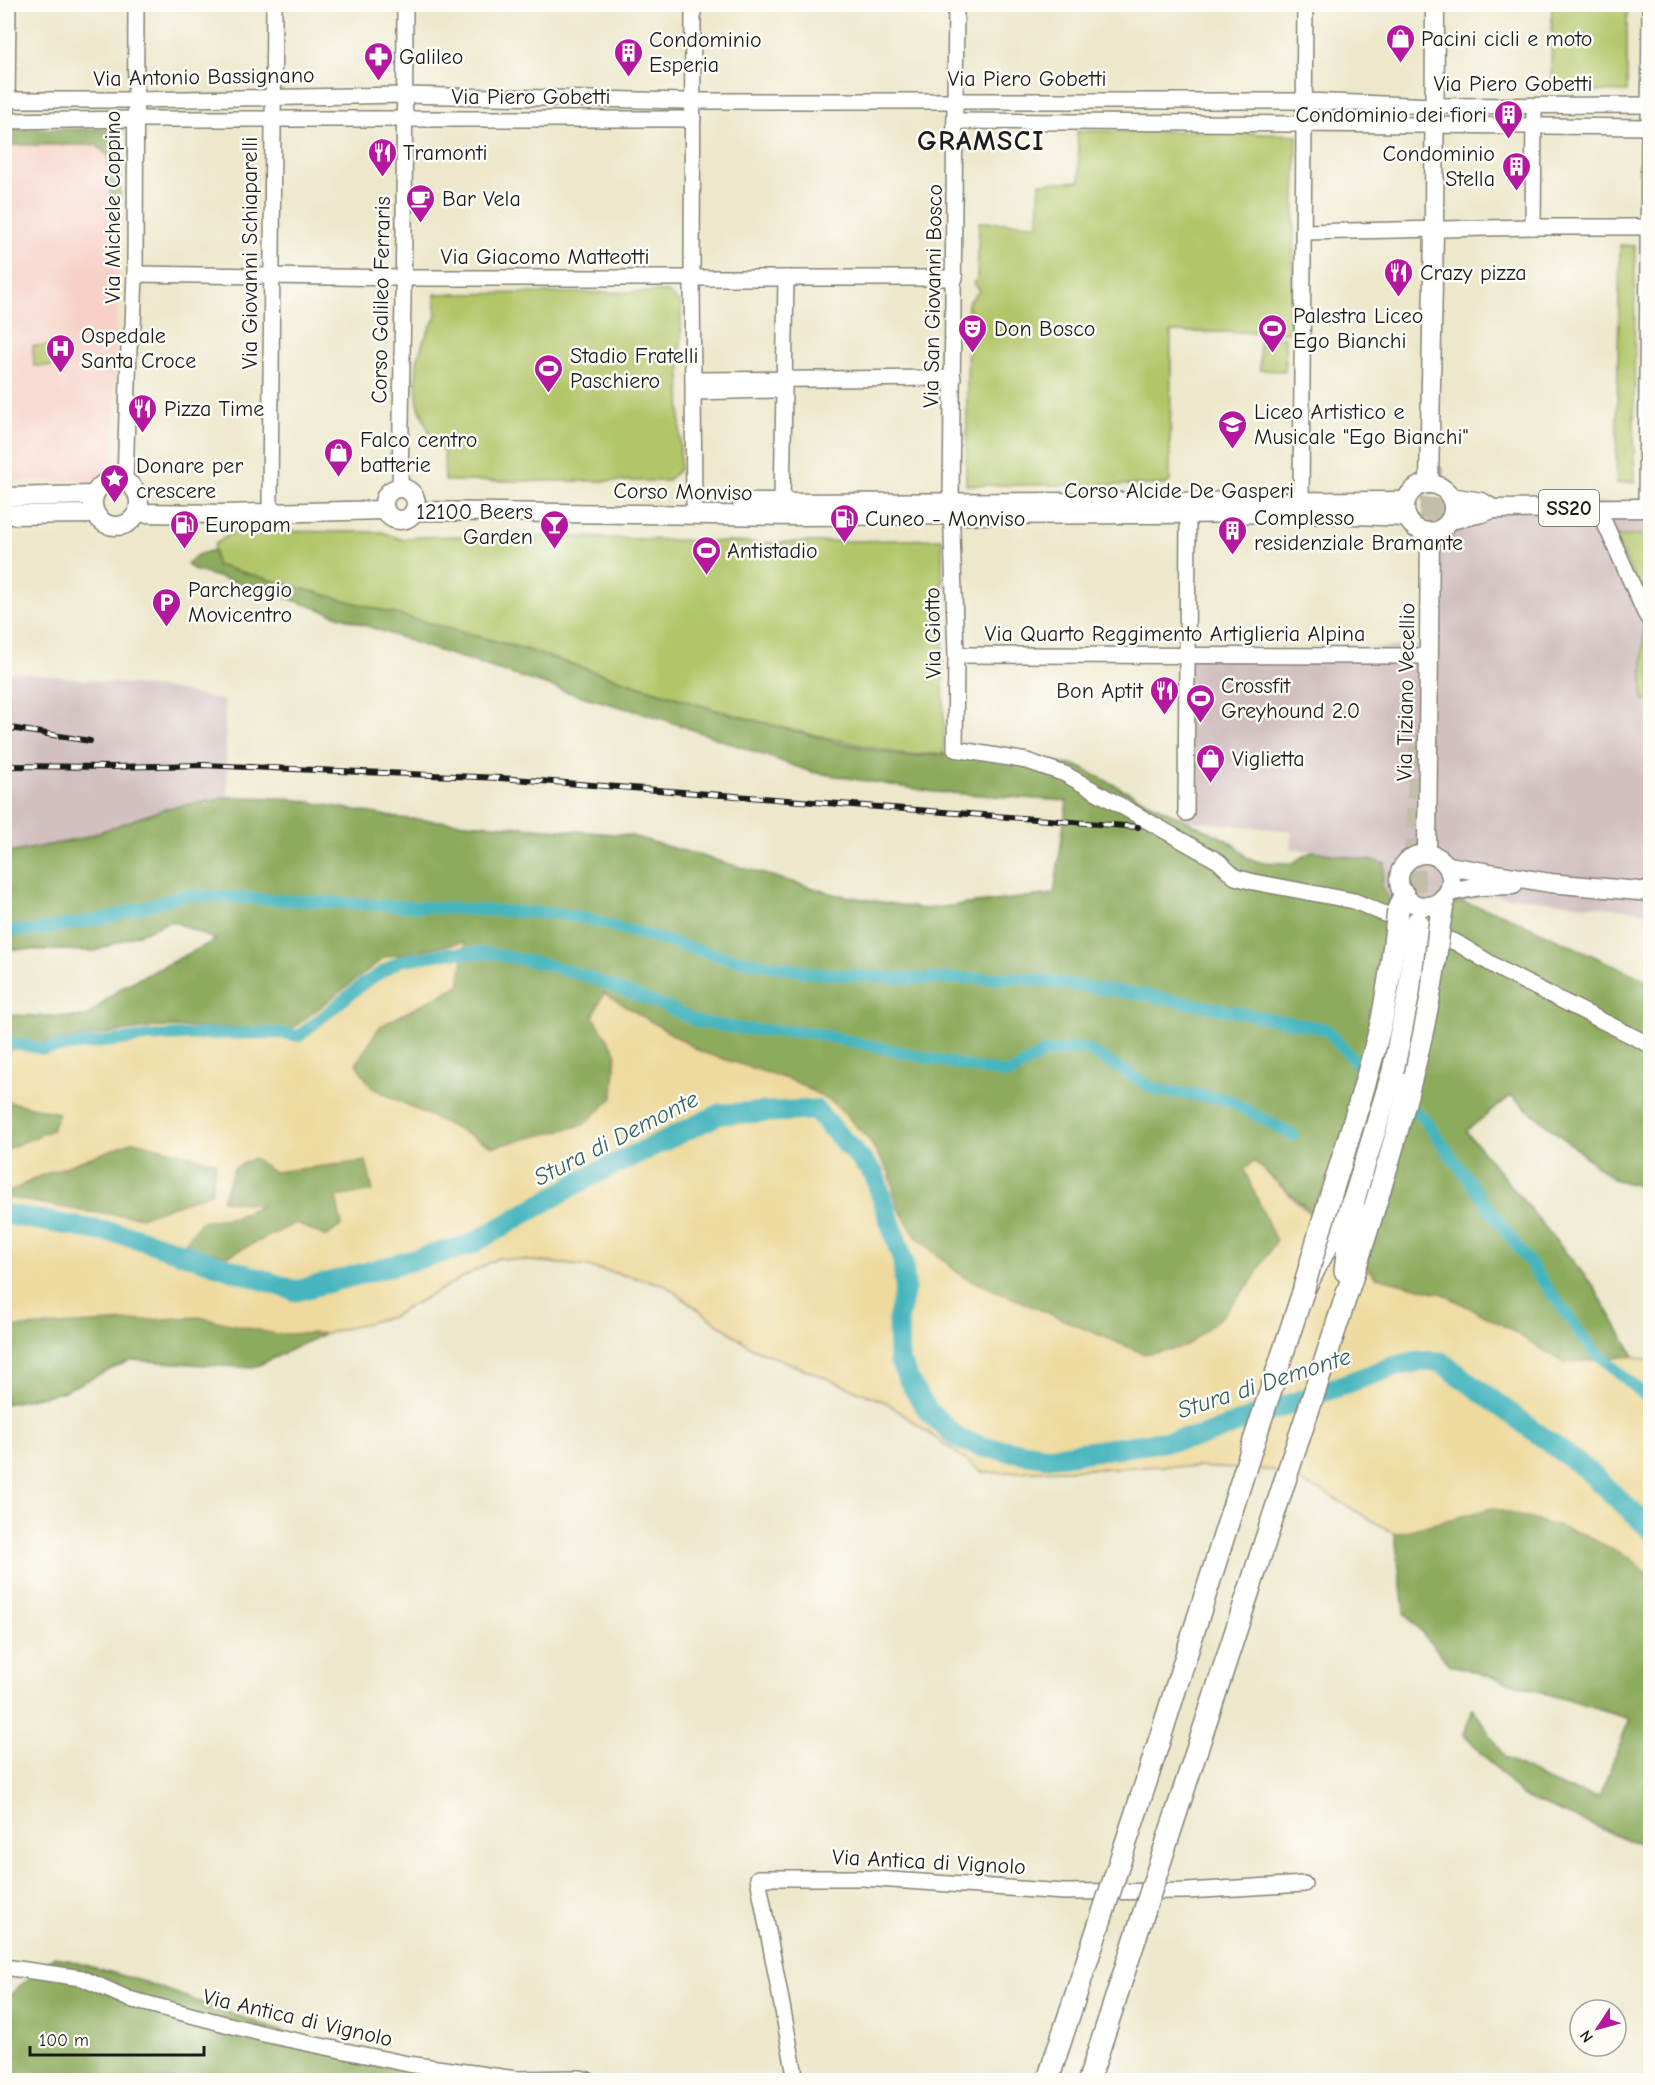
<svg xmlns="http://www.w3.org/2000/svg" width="1655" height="2085" font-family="'Comic Neue',sans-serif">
	<rect width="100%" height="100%" fill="#fdfcf7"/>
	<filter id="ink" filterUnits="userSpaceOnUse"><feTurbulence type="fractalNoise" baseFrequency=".0167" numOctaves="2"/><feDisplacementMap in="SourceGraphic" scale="12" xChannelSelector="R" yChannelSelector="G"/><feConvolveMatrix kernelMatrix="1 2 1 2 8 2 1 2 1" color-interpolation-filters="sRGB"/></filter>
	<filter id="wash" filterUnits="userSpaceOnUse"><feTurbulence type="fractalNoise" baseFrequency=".008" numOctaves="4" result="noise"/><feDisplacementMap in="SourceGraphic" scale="24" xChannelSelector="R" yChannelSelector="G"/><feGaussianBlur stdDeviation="1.35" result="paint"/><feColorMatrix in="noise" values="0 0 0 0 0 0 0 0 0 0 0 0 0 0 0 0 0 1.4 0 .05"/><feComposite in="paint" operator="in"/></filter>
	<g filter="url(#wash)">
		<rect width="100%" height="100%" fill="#ede7cb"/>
		<path fill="#f7d1c7" d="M5 129H122L113 472 92 481H5Z"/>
		<g fill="#d2bfc0">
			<path d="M1650 502V912L1493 895 1462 902 1392 908 1382 885 1385 863 1291 848 1292 831 1183 820 1182 658 1430 645 1427 506Z"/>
			<path d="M4 671 170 689 224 701 228 797 164 809 80 839 14 852 5 851Z"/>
		</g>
		<g fill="#b2c669" stroke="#677142" stroke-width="1.5">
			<path d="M1552 4 1627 5V92L1551 90Z"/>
			<path d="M1077 131H1176L1297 135 1291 332H1171L1170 481 1166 485H966L968 303 980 290 973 283 977 279 979 222 1038 224 1040 183 1080 181Z"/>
			<path d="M1620 245 1635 246 1634 482 1616 483Z"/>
			<path d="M668 292 681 304 680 469 667 481H445L444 453 430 435 418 404 416 382 417 361 423 342 436 316 435 294Z"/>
			<path d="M1259 337H1285V371L1260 370Z"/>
			<path d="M64 345 65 366H34L33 346Z"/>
			<path d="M235 531 382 532 401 539 419 537 513 535 764 543 942 539 944 754 907 755 792 730 712 709 524 649 215 565 214 545Z"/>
			<path d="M1650 534V584L1642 596 1615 537Z"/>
			<path d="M1643 626 1650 634V701H1643Z"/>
		</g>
		<g fill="#8dab5d" stroke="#54643c" stroke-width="1.5">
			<path d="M14 129H122L120 197 111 198 108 156 96 145H13Z"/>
			<path d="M214 550 216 565 524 649 712 709 836 742 907 757 944 754 1075 765 1176 816 1219 836 1237 846 1247 858 1260 862 1292 863 1313 851 1385 863 1382 885 1392 908 1462 902 1503 914 1650 982V1189L1613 1179 1511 1096 1466 1131 1594 1287 1634 1356 1564 1363 1506 1327 1443 1294 1376 1277 1302 1204 1254 1161 1244 1169 1276 1241 1251 1282 1222 1316 1185 1348 1144 1354 963 1277 917 1238 897 1206 890 1174 869 1140 835 1104 796 1082 701 1052 604 993 593 1016 616 1052 613 1098 583 1125 494 1147 372 1088 356 1064 380 1026 459 985 385 957 292 1029 155 1027 28 1045 5 1052V1015L86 1017 122 987 216 940 172 921 95 951 5 949V851L14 852 80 839 164 809 228 797 287 798 399 818 628 835 834 894 924 909 1054 894 1067 801 934 792 811 772 657 717 574 694 427 647 279 595 194 570 187 564 197 555Z"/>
			<path d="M5 1101 59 1113 52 1130 5 1150Z"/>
			<path d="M134 1141 216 1162 211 1193 143 1217 87 1212 5 1197V1194L40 1176Z"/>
			<path d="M254 1158 273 1172 366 1161 373 1192 342 1225 326 1237 296 1223 228 1256 182 1246 202 1221 235 1217 261 1206 222 1201 234 1168Z"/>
			<path d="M199 1317 326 1333 253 1368 131 1360 62 1392 5 1404V1328Z"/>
			<path d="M1492 1508 1580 1533 1631 1558 1650 1576V1849L1522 1796 1464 1734 1473 1708 1505 1758 1556 1785 1599 1797 1630 1719 1449 1664 1404 1612 1395 1534Z"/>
			<path d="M54 1956 145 1982 371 2064 456 2080H5L4 2000Z"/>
		</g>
		<path fill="#eeda9e" stroke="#857b5d" stroke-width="1.5" fill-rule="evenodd" d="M465 942 459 985 380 1026 356 1064 372 1088 493 1147 583 1125 613 1098 616 1052 593 1016 604 993 701 1052 796 1082 835 1104 869 1140 890 1174 897 1206 917 1238 963 1277 1144 1354 1185 1347 1222 1316 1251 1282 1276 1241 1244 1169 1254 1161 1376 1277 1443 1294 1506 1327 1564 1363 1634 1356 1650 1361V1576L1631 1558 1580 1533 1492 1508 1395 1534 1322 1491 1271 1470 1165 1466 984 1473 887 1403 752 1348 663 1284 584 1266 498 1258 391 1317 326 1333 276 1334 199 1317 5 1328V1197L87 1212 143 1217 211 1193 216 1162 134 1141 40 1176 5 1194V1150L52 1130 59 1113 5 1101V1052L28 1045 155 1027 292 1029 385 957ZM254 1158 273 1172 366 1161 373 1191 336 1197 342 1225 326 1237 296 1223 228 1256 182 1246 202 1221 235 1217 262 1205 222 1200 234 1168Z"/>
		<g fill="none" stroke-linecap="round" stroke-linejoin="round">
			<g stroke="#46b5bd" stroke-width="12">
				<path d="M4 930 32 931 107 918 184 895 559 914 584 918 723 957 812 973 917 979 1022 978 1145 995 1326 1029 1358 1065 1424 1119 1592 1349 1650 1400"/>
				<path d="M4 1041 43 1049 147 1037 206 1034 280 1033 299 1036 364 983 400 961 448 953H488L549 965 585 976 669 1008 698 1022 744 1029 812 1033 970 1067 1009 1074 1043 1053 1085 1048 1156 1090 1226 1099 1293 1135"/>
			</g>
			<path stroke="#46b5bd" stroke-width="21" d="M4 1214 130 1236 296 1291 470 1245 592 1175 720 1114 815 1110 874 1174 903 1261 905 1288 898 1321 899 1360 912 1386 929 1412 958 1439 983 1447 1048 1457 1199 1437 1392 1367 1419 1361 1441 1362 1588 1471 1650 1529"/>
		</g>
	</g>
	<g filter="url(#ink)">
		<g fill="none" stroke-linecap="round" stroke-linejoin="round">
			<g stroke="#c3bea8" stroke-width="21" stroke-dasharray="21 10" stroke-linecap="butt">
				<path d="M1428 550 1432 464"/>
				<path d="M1417 922 1414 869 1420 737"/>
			</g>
			<defs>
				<g id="minor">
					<path d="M693 4 692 279 694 503"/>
					<path d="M956 4 951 502 956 655 955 749 1027 761 1065 774 1218 861 1235 877 1254 882 1354 901 1404 922"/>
					<path d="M4 100H135L404 95 684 101H1305L1435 106 1650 105"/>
					<path d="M7 109 8 4"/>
					<path d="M4 121 135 119H693"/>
					<path d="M957 121 1649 127"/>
					<path d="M1533 227 1534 115"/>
					<path d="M1304 232 1533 227H1650"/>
					<path d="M135 274 403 278H955"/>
					<path d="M694 380 953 378"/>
					<path d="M694 392 773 390"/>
					<path d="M125 482 129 347 133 326 135 274 136 4"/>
					<path d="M400 488 404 232 405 4"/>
					<path d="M1301 500 1305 4"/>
					<path d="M270 502 274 4"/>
					<path d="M782 503 786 278"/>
					<path d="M1598 508 1645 613 1650 621"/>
					<path d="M1646 508 1650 4"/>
					<path d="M956 655 1429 656"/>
					<path d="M1186 813 1188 514"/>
					<path d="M1429 932 1457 943 1503 971 1650 1045"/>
					<path d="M4 1967 82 1978 129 1999 268 2035 408 2064 516 2079 580 2078 588 2080"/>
					<path d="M796 2080 758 1878H863L1064 1892 1187 1891 1304 1884"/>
				</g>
				<g id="major">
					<circle cx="116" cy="503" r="23"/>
					<path d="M1429 484 1434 230 1435 4"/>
					<circle cx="1429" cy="508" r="24"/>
					<circle cx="400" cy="504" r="16"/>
					<path d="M4 497 94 495"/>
					<path d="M1450 497 1482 502 1493 509"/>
					<path d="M742 503 1406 501"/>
					<path d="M414 511 798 516 1303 513 1407 517"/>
					<path d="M138 513 225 514 385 510"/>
					<path d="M4 515 95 514"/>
					<path d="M1450 520 1482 513 1493 509 1650 508"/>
					<path d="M1427 853 1430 532"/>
					<circle cx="1425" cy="880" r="26"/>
					<path d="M1448 866 1550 883 1650 892"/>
					<path d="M1449 892 1480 886 1513 885"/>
				</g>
				<g id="highway">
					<path d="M1398 910 1404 895"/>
					<path d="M1439 928 1444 899"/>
					<path d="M1345 1271 1354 1199 1393 1071"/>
					<path d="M1253 1444 1303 1292 1318 1262 1354 1199"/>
					<path d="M1292 1459C1325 1360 1359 1261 1389 1160 1409 1090 1428 1021 1437 947"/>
					<path d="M1048 2080 1055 2058"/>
				</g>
			</defs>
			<use href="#minor" stroke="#848274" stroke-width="18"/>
			<use href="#major" stroke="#848274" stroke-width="21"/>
			<use href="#highway" stroke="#848274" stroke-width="24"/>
			<use href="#minor" stroke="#fff" stroke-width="15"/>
			<use href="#major" stroke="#fff" stroke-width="18"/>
			<use href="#highway" stroke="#fff" stroke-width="21"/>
			<defs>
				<g id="rail">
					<path d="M4 727 90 741"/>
					<path d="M4 766 113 767 203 765 500 778 1138 827"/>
				</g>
			</defs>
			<use href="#rail" stroke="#1c1c1c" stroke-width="6"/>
			<use href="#rail" stroke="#fdfcf7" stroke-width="4" stroke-dasharray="11" stroke-linecap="butt"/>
			<defs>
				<g id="highway-bridge">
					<path d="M1437 947 1439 928"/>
					<path d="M1393 1071 1409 993 1417 922"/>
					<path d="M1303 1292C1326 1200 1361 1111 1382 1019 1389 983 1394 946 1398 910"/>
					<path d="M1055 2058 1148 1776 1253 1444"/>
					<path d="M1089 2080 1292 1459"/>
				</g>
			</defs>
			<use href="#highway-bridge" stroke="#848274" stroke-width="24" stroke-linecap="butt"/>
			<use href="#highway-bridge" stroke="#fff" stroke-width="21"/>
		</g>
	</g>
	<defs>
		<symbol id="shop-pin" viewBox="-11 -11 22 30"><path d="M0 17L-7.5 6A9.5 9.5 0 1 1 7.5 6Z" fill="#b5179e" stroke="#fdfcf7"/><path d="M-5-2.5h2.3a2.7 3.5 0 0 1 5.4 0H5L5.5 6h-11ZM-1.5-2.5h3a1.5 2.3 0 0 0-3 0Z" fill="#fff"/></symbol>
		<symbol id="building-pin" viewBox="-11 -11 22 30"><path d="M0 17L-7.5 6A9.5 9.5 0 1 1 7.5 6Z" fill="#b5179e" stroke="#fdfcf7"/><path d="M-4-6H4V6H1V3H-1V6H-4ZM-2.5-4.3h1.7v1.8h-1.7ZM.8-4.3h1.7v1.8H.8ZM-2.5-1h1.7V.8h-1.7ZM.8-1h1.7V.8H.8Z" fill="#fff"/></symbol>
		<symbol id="pharmacy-pin" viewBox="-11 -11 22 30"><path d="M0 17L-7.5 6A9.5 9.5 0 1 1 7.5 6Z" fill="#b5179e" stroke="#fdfcf7"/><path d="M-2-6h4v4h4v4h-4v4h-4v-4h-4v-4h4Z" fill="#fff"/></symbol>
		<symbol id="restaurant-pin" viewBox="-11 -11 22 30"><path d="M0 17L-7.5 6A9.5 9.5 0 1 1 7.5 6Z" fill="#b5179e" stroke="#fdfcf7"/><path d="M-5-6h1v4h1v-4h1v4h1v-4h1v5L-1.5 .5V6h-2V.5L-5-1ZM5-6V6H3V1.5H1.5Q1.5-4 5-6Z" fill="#fff"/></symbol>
		<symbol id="cafe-pin" viewBox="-11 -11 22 30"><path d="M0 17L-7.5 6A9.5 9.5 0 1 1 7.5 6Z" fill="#b5179e" stroke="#fdfcf7"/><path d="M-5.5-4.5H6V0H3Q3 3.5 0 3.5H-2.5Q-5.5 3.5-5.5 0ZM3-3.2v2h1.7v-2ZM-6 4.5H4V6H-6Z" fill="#fff"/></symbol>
		<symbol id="theatre-pin" viewBox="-11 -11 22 30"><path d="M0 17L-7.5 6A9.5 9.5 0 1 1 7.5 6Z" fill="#b5179e" stroke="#fdfcf7"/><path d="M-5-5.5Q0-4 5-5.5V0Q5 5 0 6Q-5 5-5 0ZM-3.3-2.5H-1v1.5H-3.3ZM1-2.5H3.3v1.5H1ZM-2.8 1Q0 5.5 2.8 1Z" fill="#fff"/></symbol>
		<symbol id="stadium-pin" viewBox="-11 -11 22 30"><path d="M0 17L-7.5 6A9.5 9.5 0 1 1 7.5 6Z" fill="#b5179e" stroke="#fdfcf7"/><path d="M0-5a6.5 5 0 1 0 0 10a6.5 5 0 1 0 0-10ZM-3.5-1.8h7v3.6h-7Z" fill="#fff"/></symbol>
		<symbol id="hospital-pin" viewBox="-11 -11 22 30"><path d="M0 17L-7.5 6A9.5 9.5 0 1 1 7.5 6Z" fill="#b5179e" stroke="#fdfcf7"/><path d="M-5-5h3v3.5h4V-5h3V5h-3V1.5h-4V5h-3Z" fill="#fff"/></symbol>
		<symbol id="school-pin" viewBox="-11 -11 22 30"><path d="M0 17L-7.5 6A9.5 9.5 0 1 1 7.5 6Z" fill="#b5179e" stroke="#fdfcf7"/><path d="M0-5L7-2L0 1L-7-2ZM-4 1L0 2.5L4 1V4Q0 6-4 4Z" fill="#fff"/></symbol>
		<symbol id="sight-pin" viewBox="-11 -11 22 30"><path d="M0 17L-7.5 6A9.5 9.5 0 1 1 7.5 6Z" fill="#b5179e" stroke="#fdfcf7"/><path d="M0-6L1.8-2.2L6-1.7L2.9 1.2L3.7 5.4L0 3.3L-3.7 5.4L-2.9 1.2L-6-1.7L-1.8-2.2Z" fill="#fff"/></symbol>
		<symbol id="fuel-pin" viewBox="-11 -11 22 30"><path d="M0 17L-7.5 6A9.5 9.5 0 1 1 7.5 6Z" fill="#b5179e" stroke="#fdfcf7"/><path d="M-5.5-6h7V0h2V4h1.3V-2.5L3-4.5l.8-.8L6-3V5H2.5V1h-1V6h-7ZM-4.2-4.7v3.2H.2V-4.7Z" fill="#fff"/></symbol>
		<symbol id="bar-pin" viewBox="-11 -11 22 30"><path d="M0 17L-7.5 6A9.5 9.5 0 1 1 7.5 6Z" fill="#b5179e" stroke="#fdfcf7"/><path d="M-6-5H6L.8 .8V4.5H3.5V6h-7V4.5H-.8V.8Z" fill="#fff"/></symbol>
		<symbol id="parking-pin" viewBox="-11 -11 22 30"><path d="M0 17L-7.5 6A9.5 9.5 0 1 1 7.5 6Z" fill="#b5179e" stroke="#fdfcf7"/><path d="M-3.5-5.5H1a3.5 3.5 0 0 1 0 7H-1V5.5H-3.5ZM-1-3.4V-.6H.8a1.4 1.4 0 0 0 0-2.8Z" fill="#fff"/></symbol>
	</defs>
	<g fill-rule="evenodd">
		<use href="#shop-pin" x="1384" y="22" width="33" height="45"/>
		<use href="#building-pin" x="612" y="36" width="33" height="45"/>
		<use href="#pharmacy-pin" x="362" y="40" width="33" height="45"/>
		<use href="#building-pin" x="1492" y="98" width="33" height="45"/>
		<use href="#restaurant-pin" x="366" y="136" width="33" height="45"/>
		<use href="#building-pin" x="1500" y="150" width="33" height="45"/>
		<use href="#cafe-pin" x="404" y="182" width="33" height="45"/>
		<use href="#restaurant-pin" x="1382" y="256" width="33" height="45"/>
		<use href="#theatre-pin" x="956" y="312" width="33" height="45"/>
		<use href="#stadium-pin" x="1256" y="312" width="33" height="45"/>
		<use href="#hospital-pin" x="44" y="332" width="33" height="45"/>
		<use href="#stadium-pin" x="532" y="352" width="33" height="45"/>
		<use href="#restaurant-pin" x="126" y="392" width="33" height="45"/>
		<use href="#school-pin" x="1216" y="408" width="33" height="45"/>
		<use href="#shop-pin" x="322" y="436" width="33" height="45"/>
		<use href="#sight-pin" x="98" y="462" width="33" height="45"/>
		<use href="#fuel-pin" x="828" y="502" width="33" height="45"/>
		<use href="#fuel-pin" x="168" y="508" width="33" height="45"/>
		<use href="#bar-pin" x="538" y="508" width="33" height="45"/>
		<use href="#building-pin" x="1216" y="514" width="33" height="45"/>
		<use href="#stadium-pin" x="690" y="534" width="33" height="45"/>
		<use href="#parking-pin" x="150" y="586" width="33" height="45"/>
		<use href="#restaurant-pin" x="1148" y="674" width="33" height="45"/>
		<use href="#stadium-pin" x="1184" y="682" width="33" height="45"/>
		<use href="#shop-pin" x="1194" y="742" width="33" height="45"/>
	</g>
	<g text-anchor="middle" stroke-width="5" stroke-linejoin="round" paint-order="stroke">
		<rect fill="#fdfcf7" stroke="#605f5e" stroke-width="1.5" x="1539" y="490" width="60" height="36" rx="4.5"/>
		<g font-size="21" font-weight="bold" fill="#1c1c1c">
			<text x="1569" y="515">SS20</text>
		</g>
		<g font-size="22" fill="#1c1c1c" stroke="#fdfcf7" text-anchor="start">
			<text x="1421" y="46">Pacini cicli e moto</text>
			<text x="649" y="47">Condominio<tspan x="649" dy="25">Esperia</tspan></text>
			<text x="399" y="64">Galileo</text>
			<text x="1487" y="122" text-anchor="end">Condominio dei fiori</text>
			<text x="403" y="160">Tramonti</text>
			<text x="1495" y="161" text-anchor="end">Condominio<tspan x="1495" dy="25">Stella</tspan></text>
			<text x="442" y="206">Bar Vela</text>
			<text x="1420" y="280">Crazy pizza</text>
			<text x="1293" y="323">Palestra Liceo<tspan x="1293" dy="25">Ego Bianchi</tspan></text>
			<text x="994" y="336">Don Bosco</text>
			<text x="81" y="343">Ospedale<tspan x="81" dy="25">Santa Croce</tspan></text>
			<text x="570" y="363">Stadio Fratelli<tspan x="570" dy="25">Paschiero</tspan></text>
			<text x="164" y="416">Pizza Time</text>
			<text x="1254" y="419">Liceo Artistico e<tspan x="1254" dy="25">Musicale "Ego Bianchi"</tspan></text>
			<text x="360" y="447">Falco centro<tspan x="360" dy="25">batterie</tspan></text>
			<text x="136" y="473">Donare per<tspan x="136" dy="25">crescere</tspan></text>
			<text x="533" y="519" text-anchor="end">12100 Beers<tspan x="533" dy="25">Garden</tspan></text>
			<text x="1254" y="525">Complesso<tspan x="1254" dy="25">residenziale Bramante</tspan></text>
			<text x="865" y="526">Cuneo - Monviso</text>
			<text x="205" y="532">Europam</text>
			<text x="727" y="558">Antistadio</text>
			<text x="188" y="597">Parcheggio<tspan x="188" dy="25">Movicentro</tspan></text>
			<text x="1221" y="693">Crossfit<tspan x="1221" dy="25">Greyhound 2.0</tspan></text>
			<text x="1143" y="698" text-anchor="end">Bon Aptit</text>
			<text x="1232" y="766">Viglietta</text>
		</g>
		<g font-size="22" fill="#1c1c1c" stroke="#fdfcf7">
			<text transform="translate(204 76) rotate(-1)" y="8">Via Antonio Bassignano</text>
			<text x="1027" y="86">Via Piero Gobetti</text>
			<text x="1513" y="91">Via Piero Gobetti</text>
			<text x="531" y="104">Via Piero Gobetti</text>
			<text transform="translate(112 207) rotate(-90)" y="8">Via Michele Coppino</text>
			<text transform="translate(249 253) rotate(-90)" y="8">Via Giovanni Schiaparelli</text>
			<text x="545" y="264">Via Giacomo Matteotti</text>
			<text transform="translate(932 296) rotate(-89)" y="8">Via San Giovanni Bosco</text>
			<text transform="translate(380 300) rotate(-89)" y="8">Corso Galileo Ferraris</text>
			<text x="1179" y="498">Corso Alcide De Gasperi</text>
			<text transform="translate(683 491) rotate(1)" y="8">Corso Monviso</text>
			<text transform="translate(932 633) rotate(-91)" y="8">Via Giotto</text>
			<text x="1175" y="641">Via Quarto Reggimento Artiglieria Alpina</text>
			<text transform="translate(1405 692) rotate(-89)" y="8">Via Tiziano Vecellio</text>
			<text transform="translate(929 1861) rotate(3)" y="8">Via Antica di Vignolo</text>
			<text transform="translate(298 2017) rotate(13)" y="8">Via Antica di Vignolo</text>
		</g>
		<g font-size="24" font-style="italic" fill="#2f6164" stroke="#fdfcf7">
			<text transform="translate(616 1138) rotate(-27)" y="8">Stura di Demonte</text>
			<text transform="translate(1264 1383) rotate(-18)" y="8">Stura di Demonte</text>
		</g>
		<g font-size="28" font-weight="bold" letter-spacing="1.5" fill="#1c1c1c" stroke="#fdfcf7">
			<text x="981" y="150">GRAMSCI</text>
		</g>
	</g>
	<rect width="1655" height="2085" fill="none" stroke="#fdfcf7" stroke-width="24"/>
	<g transform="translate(1598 2028) rotate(234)"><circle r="28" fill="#fdfcf7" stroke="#a3a29f" stroke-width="1.5"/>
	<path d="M0-4.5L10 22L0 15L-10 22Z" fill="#b5179e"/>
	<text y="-9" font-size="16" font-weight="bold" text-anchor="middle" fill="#1c1c1c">N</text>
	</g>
	<path d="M30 2046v9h174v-9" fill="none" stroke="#1c1c1c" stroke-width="3"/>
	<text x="39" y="2046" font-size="18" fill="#1c1c1c" stroke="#fdfcf7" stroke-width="4.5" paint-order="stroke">100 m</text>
</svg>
